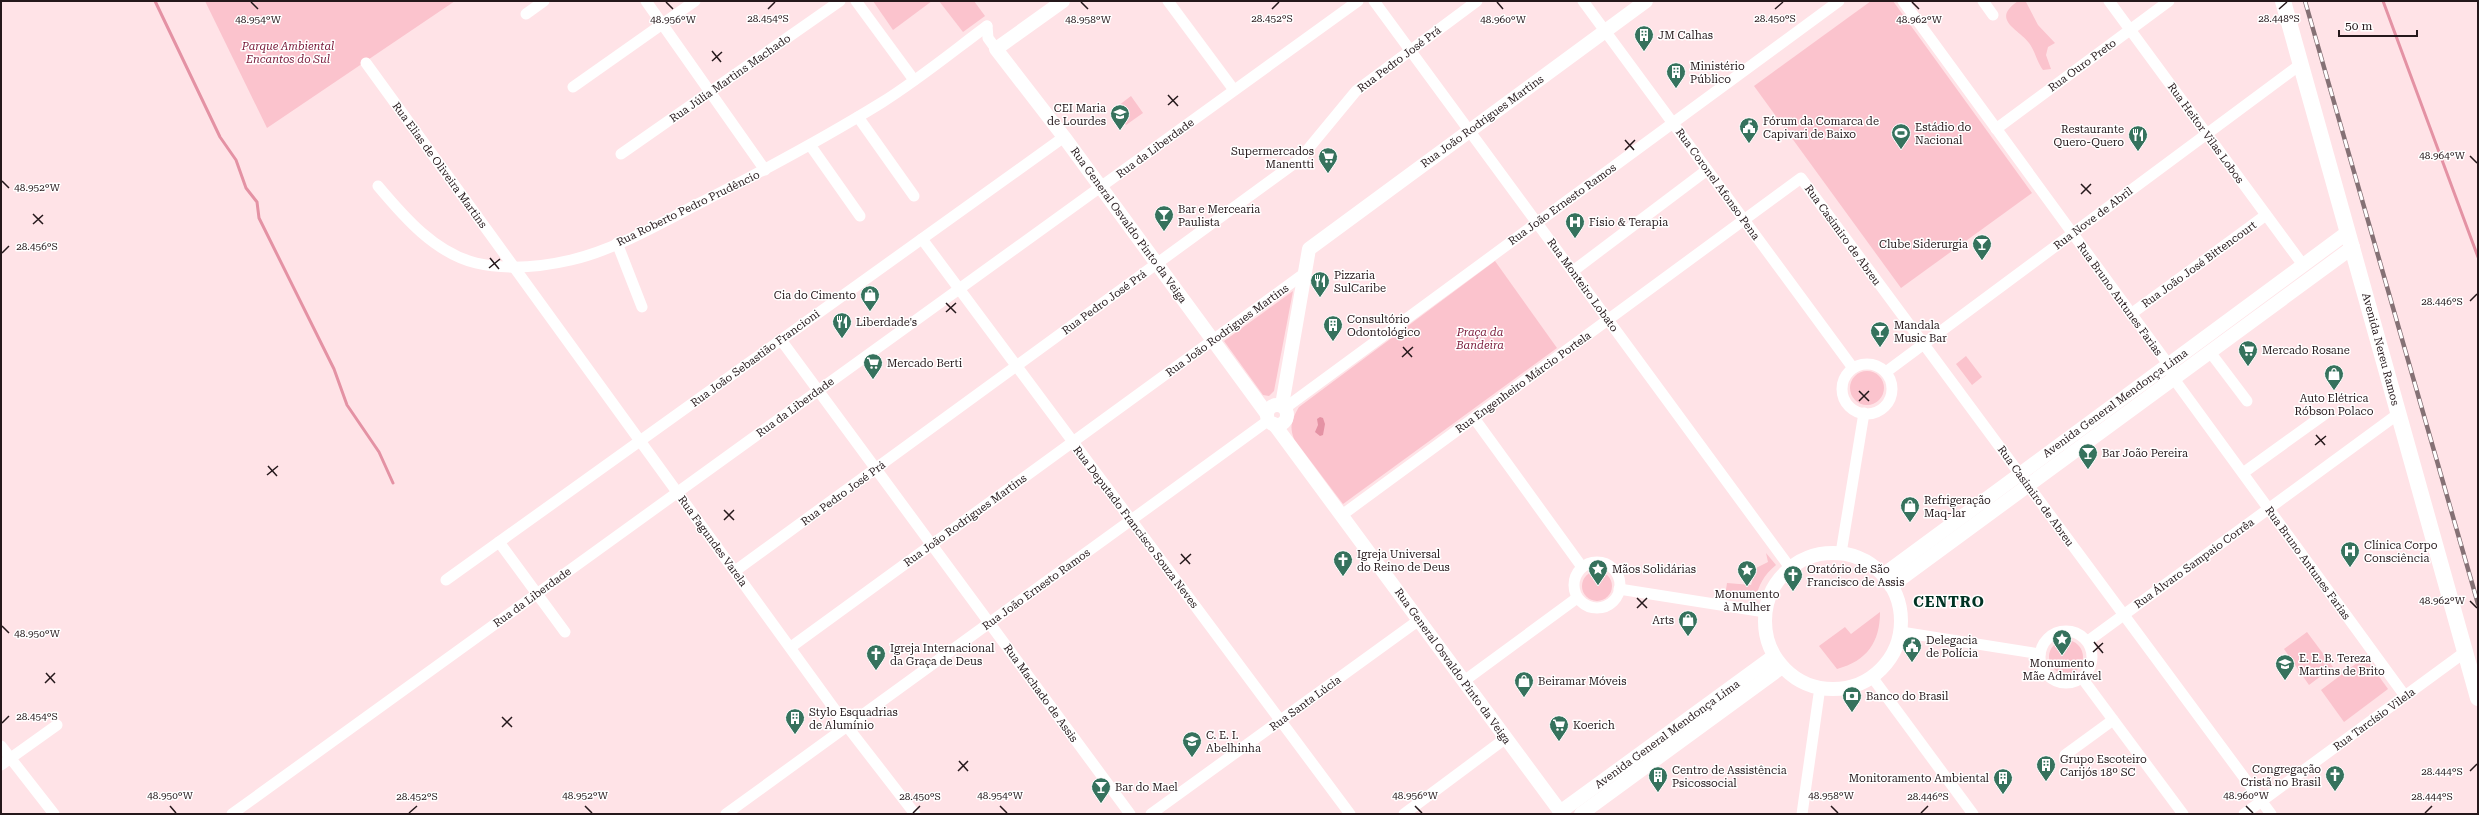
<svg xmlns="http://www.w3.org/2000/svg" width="2479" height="815" font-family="'Roboto Serif',serif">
	<rect width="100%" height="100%" fill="#ffe3e7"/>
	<g fill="#fbc3cd">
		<path d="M205 1H455L267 128Z"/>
		<path d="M873 1H932L893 30Z"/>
		<path d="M939 1H974L985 16 963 32Z"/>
		<path d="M1871 1H1893L2032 193 1901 288 1754 86Z"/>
		<path d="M2018 1 2026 2 2038 25 2055 43 2048 47 2046 55 2051 69 2043 70C2037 62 2035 51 2029 43 2019 29 1990 20 2018 1Z"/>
		<path d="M1131 96 1143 113 1126 125 1114 109Z"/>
		<path d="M1495 261 1557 348 1343 504 1294 439C1289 426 1292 419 1299 407Z"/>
		<path d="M1293 291 1274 391 1269 396 1263 395 1224 341Z"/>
		<path d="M1966 356 1982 377 1972 385 1956 364Z"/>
		<circle cx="1867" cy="388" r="17"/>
		<path d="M1766 553 1776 565C1764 575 1758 585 1756 600L1725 596 1727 583 1751 585 1756 568 1768 562Z"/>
		<circle cx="1597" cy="586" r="15"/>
		<path d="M1880 612C1880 642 1867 661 1837 669L1819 646 1845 627 1851 634Z"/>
		<path d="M2307 632 2333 667 2309 685 2284 649Z"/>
		<circle cx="2066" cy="657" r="17"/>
		<path d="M2365 657 2388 689 2344 722 2321 690Z"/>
	</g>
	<path fill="#e492a4" d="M1320 417 1323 418 1325 424 1323 435 1320 436 1315 432 1318 425 1317 419Z"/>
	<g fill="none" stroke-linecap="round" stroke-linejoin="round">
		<g stroke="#e492a4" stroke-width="3">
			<path d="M155 1 220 137 236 160 246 188 257 202 259 218 334 369 347 405 379 452 393 483"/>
			<path d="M2383 1 2478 257"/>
		</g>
		<g stroke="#fff" stroke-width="11">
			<path d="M646 1 765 170"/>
			<path d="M856 1 914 80"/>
			<path d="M1168 1 1234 90"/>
			<path d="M1374 1 1791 569"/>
			<path d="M1583 1 1853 368"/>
			<path d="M1903 1 2168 364 2174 379 2405 696"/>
			<path d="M1983 1 1993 15"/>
			<path d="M2109 1 2303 265"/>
			<path d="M526 14 544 1"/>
			<path d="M987 26 988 38 996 49"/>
			<path d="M366 63 846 725 915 814"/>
			<path d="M573 87 695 1"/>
			<path d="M858 117 914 196"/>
			<path d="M1996 129 2169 1"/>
			<path d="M810 145 860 216"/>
			<path d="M621 154 840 1"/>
			<path d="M378 186C404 217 435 253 476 263 506 270 541 267 571 260 614 250 657 225 696 205 759 173 821 140 881 103 918 80 952 52 987 26"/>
			<path d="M922 239 1350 814"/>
			<path d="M617 243 642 307"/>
			<path d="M1573 271 1707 170"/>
			<path d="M2131 314 2266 215"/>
			<path d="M781 340 1130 814"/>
			<path d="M2210 352 2247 401"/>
			<circle cx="1867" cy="389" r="25"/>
			<path d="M1886 372 2301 64"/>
			<path d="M1285 408 1839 1"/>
			<path d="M1474 418 1582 567"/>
			<path d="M2243 473 2325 414"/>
			<path d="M1342 515 1801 178 2271 814"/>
			<path d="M499 542 565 632"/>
			<path d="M1841 553 1864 413"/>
			<circle cx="1597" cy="585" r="23"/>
			<path d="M735 571 1299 160 1356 91 1477 1"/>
			<path d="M446 580 1064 137"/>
			<path d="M1619 589 1765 612"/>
			<circle cx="2066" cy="657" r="26"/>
			<path d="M1901 632 2040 654"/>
			<path d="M2088 641 2398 414"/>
			<path d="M791 647 1305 273"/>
			<path d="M1872 677 1973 814"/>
			<path d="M2082 678 2183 814"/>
			<path d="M1464 681 1577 598"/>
			<path d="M1 746 54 814"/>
			<path d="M2065 755 2113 720"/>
			<path d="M1 765 57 725"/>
			<path d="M232 814 1358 1"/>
			<path d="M726 814 1269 420"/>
			<path d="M1151 814 1419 620"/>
			<path d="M1404 814 1506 738"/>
			<path d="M1802 814 1820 687"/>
			<path d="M2244 814 2465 652"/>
		</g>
		<g stroke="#fff" stroke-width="14">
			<path d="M1063 1 996 49 1064 137 1267 414"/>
			<circle cx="1277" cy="415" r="10"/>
			<path d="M1282 405 1309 249 1646 1"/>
			<path d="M1274 424 1562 814"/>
			<circle cx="1833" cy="621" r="68"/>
			<path d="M1883 575 2348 232"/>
			<path d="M1891 586 2353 247"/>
			<path d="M1560 812 1774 656"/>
			<path d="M1581 814 1782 667"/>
		</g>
		<path stroke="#fff" stroke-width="16" d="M2283 1 2478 698"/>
		<defs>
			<path id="rail" d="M2305 1 2478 604"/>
		</defs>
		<use href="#rail" stroke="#857175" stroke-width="4.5"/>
		<use href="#rail" stroke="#fff" stroke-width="3" stroke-dasharray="9" stroke-linecap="butt"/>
	</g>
	<path fill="none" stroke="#25181b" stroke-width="1.5" d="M251 2 258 9M666 2 673 9M1081 2 1088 9M1497 2 1503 9M1912 2 1919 9M768 9 775 2M1272 9 1279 2M1775 9 1783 2M2279 9 2287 2M712 51 721 62M712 61 722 52M1168 95 1178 106M1168 105 1178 96M1625 140 1634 150M1625 150 1635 140M2470 156 2477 163M2 181 9 188M2081 184 2091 194M2081 194 2091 184M33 214 43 224M33 224 43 215M2 253 9 246M490 258 499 269M489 268 500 259M2470 301 2477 294M946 303 956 313M946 312 956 303M1403 347 1412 357M1402 357 1413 347M1859 391 1869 401M1859 401 1869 391M2316 435 2325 445M2315 445 2326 436M268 466 277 476M267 475 278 466M724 510 734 520M724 520 734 510M1181 554 1190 564M1180 564 1191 554M1637 598 1647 608M2470 601 2477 608M1637 608 1647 598M2 626 9 633M2094 642 2103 653M2093 652 2103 643M46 673 55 683M45 683 55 673M502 717 512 727M2 723 9 716M502 727 512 717M959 761 968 771M958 771 968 761M2470 771 2477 764M170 806 176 813M585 806 592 813M1000 806 1007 813M1415 806 1422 813M1831 806 1838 813M2246 806 2253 813M409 813 417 806M913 813 920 806M1921 813 1928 806M2425 813 2432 806"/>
	<defs>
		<symbol id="building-pin" viewBox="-11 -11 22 30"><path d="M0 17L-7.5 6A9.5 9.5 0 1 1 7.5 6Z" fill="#36725d" stroke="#fff"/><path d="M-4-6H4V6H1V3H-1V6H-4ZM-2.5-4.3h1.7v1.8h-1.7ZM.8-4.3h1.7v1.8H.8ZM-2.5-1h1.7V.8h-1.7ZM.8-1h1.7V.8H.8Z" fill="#fff"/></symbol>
		<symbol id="school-pin" viewBox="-11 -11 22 30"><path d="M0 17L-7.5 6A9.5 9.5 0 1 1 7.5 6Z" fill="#36725d" stroke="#fff"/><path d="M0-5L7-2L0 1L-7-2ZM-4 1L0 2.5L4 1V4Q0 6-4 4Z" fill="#fff"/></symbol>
		<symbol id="civic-pin" viewBox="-11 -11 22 30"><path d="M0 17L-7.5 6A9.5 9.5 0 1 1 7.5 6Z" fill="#36725d" stroke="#fff"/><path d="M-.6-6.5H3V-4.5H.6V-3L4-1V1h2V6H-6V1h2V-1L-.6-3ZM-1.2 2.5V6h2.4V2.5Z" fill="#fff"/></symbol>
		<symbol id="stadium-pin" viewBox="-11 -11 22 30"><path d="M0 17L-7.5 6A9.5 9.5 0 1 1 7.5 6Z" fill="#36725d" stroke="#fff"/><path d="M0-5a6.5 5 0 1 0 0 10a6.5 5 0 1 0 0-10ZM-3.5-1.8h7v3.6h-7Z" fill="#fff"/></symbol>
		<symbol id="restaurant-pin" viewBox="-11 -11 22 30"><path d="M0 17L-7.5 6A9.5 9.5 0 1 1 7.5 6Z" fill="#36725d" stroke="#fff"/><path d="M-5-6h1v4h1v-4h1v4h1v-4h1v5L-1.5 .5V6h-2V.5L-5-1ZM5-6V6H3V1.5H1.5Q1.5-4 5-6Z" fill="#fff"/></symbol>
		<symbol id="supermarket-pin" viewBox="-11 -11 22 30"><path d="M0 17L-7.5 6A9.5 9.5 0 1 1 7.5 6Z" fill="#36725d" stroke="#fff"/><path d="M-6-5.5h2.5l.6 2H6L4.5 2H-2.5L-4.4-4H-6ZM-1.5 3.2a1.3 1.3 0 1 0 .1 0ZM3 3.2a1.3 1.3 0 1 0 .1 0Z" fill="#fff"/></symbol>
		<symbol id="bar-pin" viewBox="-11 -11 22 30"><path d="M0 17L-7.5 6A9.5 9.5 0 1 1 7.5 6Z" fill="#36725d" stroke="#fff"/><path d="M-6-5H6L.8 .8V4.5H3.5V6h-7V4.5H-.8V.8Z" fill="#fff"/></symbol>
		<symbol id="hospital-pin" viewBox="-11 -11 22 30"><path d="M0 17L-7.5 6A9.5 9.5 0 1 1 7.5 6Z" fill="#36725d" stroke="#fff"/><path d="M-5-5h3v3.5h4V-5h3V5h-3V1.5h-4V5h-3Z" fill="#fff"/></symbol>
		<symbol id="shop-pin" viewBox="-11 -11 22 30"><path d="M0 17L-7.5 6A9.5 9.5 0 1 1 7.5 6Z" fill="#36725d" stroke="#fff"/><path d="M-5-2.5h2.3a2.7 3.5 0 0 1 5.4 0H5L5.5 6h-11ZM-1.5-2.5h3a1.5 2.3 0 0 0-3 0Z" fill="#fff"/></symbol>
		<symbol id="church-pin" viewBox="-11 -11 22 30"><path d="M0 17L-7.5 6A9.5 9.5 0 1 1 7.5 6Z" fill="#36725d" stroke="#fff"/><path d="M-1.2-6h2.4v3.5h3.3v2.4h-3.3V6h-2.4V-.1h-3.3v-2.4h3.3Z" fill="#fff"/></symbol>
		<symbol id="sight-pin" viewBox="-11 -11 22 30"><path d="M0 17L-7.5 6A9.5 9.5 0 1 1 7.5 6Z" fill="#36725d" stroke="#fff"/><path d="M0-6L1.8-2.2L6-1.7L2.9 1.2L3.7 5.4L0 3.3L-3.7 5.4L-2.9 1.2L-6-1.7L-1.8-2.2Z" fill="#fff"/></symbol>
		<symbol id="bank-pin" viewBox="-11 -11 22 30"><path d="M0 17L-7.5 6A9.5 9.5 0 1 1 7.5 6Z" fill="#36725d" stroke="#fff"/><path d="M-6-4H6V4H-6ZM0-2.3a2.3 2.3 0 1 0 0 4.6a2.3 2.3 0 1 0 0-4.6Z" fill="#fff"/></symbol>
	</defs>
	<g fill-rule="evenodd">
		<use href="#building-pin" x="1633" y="24" width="22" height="30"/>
		<use href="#building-pin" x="1665" y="61" width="22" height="30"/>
		<use href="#school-pin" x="1109" y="103" width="22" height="30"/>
		<use href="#civic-pin" x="1738" y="116" width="22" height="30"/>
		<use href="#stadium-pin" x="1890" y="122" width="22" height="30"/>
		<use href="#restaurant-pin" x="2127" y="124" width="22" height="30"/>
		<use href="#supermarket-pin" x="1317" y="146" width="22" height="30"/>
		<use href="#bar-pin" x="1153" y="204" width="22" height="30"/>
		<use href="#hospital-pin" x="1564" y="211" width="22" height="30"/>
		<use href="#bar-pin" x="1971" y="233" width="22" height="30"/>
		<use href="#restaurant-pin" x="1309" y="270" width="22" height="30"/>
		<use href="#shop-pin" x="859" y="284" width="22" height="30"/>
		<use href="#restaurant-pin" x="831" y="311" width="22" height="30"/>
		<use href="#building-pin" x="1322" y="314" width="22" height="30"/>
		<use href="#bar-pin" x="1869" y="320" width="22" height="30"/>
		<use href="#supermarket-pin" x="2237" y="339" width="22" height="30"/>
		<use href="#supermarket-pin" x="862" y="352" width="22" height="30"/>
		<use href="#shop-pin" x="2323" y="363" width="22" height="30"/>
		<use href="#bar-pin" x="2077" y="442" width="22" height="30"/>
		<use href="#shop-pin" x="1899" y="495" width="22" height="30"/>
		<use href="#hospital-pin" x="2339" y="540" width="22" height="30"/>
		<use href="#church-pin" x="1332" y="549" width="22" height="30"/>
		<use href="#sight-pin" x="1587" y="558" width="22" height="30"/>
		<use href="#sight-pin" x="1736" y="559" width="22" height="30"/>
		<use href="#church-pin" x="1782" y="564" width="22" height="30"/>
		<use href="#shop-pin" x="1677" y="609" width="22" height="30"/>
		<use href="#sight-pin" x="2051" y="628" width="22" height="30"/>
		<use href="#civic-pin" x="1901" y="635" width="22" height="30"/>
		<use href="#church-pin" x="865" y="643" width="22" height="30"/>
		<use href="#school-pin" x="2274" y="653" width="22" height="30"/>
		<use href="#shop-pin" x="1513" y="670" width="22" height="30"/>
		<use href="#bank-pin" x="1841" y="685" width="22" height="30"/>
		<use href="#building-pin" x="784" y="707" width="22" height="30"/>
		<use href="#supermarket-pin" x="1548" y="714" width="22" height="30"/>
		<use href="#school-pin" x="1181" y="730" width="22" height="30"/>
		<use href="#building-pin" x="2035" y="754" width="22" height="30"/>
		<use href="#church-pin" x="2324" y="764" width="22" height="30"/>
		<use href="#building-pin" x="1647" y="765" width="22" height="30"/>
		<use href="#building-pin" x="1992" y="767" width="22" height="30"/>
		<use href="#bar-pin" x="1090" y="776" width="22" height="30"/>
	</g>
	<g text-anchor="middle" stroke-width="3" stroke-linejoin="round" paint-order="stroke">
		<g font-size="11" fill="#25181b" stroke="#fff" text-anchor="start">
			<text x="1658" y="39">JM Calhas</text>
			<text x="1690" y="70">Ministério<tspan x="1690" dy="13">Público</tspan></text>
			<text x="1106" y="112" text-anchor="end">CEI Maria<tspan x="1106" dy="13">de Lourdes</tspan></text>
			<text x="1763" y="125">Fórum da Comarca de<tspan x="1763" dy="13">Capivari de Baixo</tspan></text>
			<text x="1915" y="131">Estádio do<tspan x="1915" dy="13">Nacional</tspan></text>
			<text x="2124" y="133" text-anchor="end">Restaurante<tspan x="2124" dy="13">Quero-Quero</tspan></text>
			<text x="1314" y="155" text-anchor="end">Supermercados<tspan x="1314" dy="13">Manentti</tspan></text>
			<text x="1178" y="213">Bar e Mercearia<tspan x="1178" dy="13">Paulista</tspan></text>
			<text x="1589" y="226">Físio &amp; Terapia</text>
			<text x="1968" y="248" text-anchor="end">Clube Siderurgia</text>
			<text x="1334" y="279">Pizzaria<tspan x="1334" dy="13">SulCaribe</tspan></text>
			<text x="856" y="299" text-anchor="end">Cia do Cimento</text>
			<text x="1347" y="323">Consultório<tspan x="1347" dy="13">Odontológico</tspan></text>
			<text x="856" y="326">Liberdade's</text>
			<text x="1894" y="329">Mandala<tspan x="1894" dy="13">Music Bar</tspan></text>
			<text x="2262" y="354">Mercado Rosane</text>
			<text x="887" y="367">Mercado Berti</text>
			<text x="2334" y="402" text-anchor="middle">Auto Elétrica<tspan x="2334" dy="13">Róbson Polaco</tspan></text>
			<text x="2102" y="457">Bar João Pereira</text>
			<text x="1924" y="504">Refrigeração<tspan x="1924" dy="13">Maq-lar</tspan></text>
			<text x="2364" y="549">Clínica Corpo<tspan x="2364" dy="13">Consciência</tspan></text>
			<text x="1357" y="558">Igreja Universal<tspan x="1357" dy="13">do Reino de Deus</tspan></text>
			<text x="1612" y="573">Mãos Solidárias</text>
			<text x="1807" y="573">Oratório de São<tspan x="1807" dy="13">Francisco de Assis</tspan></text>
			<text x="1747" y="598" text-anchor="middle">Monumento<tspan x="1747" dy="13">à Mulher</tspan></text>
			<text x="1674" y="624" text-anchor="end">Arts</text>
			<text x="1926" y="644">Delegacia<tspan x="1926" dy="13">de Polícia</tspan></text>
			<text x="890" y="652">Igreja Internacional<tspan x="890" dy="13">da Graça de Deus</tspan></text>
			<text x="2299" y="662">E. E. B. Tereza<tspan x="2299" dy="13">Martins de Brito</tspan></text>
			<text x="2062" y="667" text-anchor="middle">Monumento<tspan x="2062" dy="13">Mãe Admirável</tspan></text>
			<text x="1538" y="685">Beiramar Móveis</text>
			<text x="1866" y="700">Banco do Brasil</text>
			<text x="809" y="716">Stylo Esquadrias<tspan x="809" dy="13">de Alumínio</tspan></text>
			<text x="1573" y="729">Koerich</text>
			<text x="1206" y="739">C. E. I.<tspan x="1206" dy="13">Abelhinha</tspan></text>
			<text x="2060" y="763">Grupo Escoteiro<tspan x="2060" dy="13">Carijós 18º SC</tspan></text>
			<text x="2321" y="773" text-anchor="end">Congregação<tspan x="2321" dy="13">Cristã no Brasil</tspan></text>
			<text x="1672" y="774">Centro de Assistência<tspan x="1672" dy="13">Psicossocial</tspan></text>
			<text x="1989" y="782" text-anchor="end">Monitoramento Ambiental</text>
			<text x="1115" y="791">Bar do Mael</text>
		</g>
		<g font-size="11" font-style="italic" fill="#791939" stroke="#fff">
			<text x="288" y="50">Parque Ambiental<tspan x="288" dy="13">Encantos do Sul</tspan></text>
			<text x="1480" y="336">Praça da<tspan x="1480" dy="13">Bandeira</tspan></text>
		</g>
		<g font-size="11" fill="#25181b" stroke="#fff">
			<text transform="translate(1399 59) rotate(-37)" y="4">Rua Pedro José Prá</text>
			<text transform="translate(2082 65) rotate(-36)" y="4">Rua Ouro Preto</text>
			<text transform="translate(730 78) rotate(-35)" y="4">Rua Júlia Martins Machado</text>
			<text transform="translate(1482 121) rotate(-36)" y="4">Rua João Rodrigues Martins</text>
			<text transform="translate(2206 133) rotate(54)" y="4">Rua Heitor Vilas Lobos</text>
			<text transform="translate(1155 148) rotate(-36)" y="4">Rua da Liberdade</text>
			<text transform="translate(440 165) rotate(54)" y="4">Rua Elias de Oliveira Martins</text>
			<text transform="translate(1718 184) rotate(54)" y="4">Rua Coronel Afonso Pena</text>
			<text transform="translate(1562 204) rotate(-36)" y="4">Rua João Ernesto Ramos</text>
			<text transform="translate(688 208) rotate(-26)" y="4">Rua Roberto Pedro Prudêncio</text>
			<text transform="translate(2093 218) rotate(-37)" y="4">Rua Nove de Abril</text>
			<text transform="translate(1129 225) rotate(54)" y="4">Rua General Osvaldo Pinto da Veiga</text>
			<text transform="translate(1843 235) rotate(54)" y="4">Rua Casimiro de Abreu</text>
			<text transform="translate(2199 264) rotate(-36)" y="4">Rua João José Bittencourt</text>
			<text transform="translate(1583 285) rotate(54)" y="4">Rua Monteiro Lobato</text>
			<text transform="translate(2120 299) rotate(54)" y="4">Rua Bruno Antunes Farias</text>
			<text transform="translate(1104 302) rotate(-36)" y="4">Rua Pedro José Prá</text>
			<text transform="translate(1227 330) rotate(-36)" y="4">Rua João Rodrigues Martins</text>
			<text transform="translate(2381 349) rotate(75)" y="4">Avenida Nereu Ramos</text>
			<text transform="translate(755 358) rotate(-36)" y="4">Rua João Sebastião Francioni</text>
			<text transform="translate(1523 382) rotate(-36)" y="4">Rua Engenheiro Márcio Portela</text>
			<text transform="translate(2115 403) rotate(-36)" y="4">Avenida General Mendonça Lima</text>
			<text transform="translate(795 407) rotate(-36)" y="4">Rua da Liberdade</text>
			<text transform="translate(843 493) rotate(-36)" y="4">Rua Pedro José Prá</text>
			<text transform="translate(2036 496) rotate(54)" y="4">Rua Casimiro de Abreu</text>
			<text transform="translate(965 520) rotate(-36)" y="4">Rua João Rodrigues Martins</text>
			<text transform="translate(1136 527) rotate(53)" y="4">Rua Deputado Francisco Souza Neves</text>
			<text transform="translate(713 541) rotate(54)" y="4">Rua Fagundes Varela</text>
			<text transform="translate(2194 563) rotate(-36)" y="4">Rua Álvaro Sampaio Corrêa</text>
			<text transform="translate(2308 563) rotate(54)" y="4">Rua Bruno Antunes Farias</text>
			<text transform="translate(1036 589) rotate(-36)" y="4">Rua João Ernesto Ramos</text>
			<text transform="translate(532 597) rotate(-36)" y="4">Rua da Liberdade</text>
			<text transform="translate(1453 666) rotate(54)" y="4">Rua General Osvaldo Pinto da Veiga</text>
			<text transform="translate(1041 693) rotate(54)" y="4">Rua Machado de Assis</text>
			<text transform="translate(1305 703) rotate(-36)" y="4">Rua Santa Lúcia</text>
			<text transform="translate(2374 719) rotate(-36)" y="4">Rua Tarcísio Vilela</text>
			<text transform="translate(1667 734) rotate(-36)" y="4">Avenida General Mendonça Lima</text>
		</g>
		<g font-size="15" font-weight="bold" letter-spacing="1" fill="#003223" stroke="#fff">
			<text x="1949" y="607">CENTRO</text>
		</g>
	</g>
	<g font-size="10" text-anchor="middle" fill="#25181b" stroke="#fff" stroke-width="3" stroke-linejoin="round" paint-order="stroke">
		<text x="768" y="22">28.454°S</text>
		<text x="1272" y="22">28.452°S</text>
		<text x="1775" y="22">28.450°S</text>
		<text x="2279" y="22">28.448°S</text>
		<text x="258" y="23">48.954°W</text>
		<text x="673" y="23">48.956°W</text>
		<text x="1088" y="23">48.958°W</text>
		<text x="1503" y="23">48.960°W</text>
		<text x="1919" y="23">48.962°W</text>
		<text x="2442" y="159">48.964°W</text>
		<text x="37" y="191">48.952°W</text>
		<text x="37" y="250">28.456°S</text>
		<text x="2442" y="305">28.446°S</text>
		<text x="2442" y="604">48.962°W</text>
		<text x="37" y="637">48.950°W</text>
		<text x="37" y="720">28.454°S</text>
		<text x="2442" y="775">28.444°S</text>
		<text x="170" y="799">48.950°W</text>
		<text x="585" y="799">48.952°W</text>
		<text x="1000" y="799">48.954°W</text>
		<text x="1415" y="799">48.956°W</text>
		<text x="1831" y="799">48.958°W</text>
		<text x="2246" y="799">48.960°W</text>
		<text x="417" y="800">28.452°S</text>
		<text x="920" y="800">28.450°S</text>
		<text x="1928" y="800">28.446°S</text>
		<text x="2432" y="800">28.444°S</text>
	</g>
	<rect width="2479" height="815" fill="none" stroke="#25181b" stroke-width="4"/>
	<path d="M2339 30v6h78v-6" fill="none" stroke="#25181b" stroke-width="2"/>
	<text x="2345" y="30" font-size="12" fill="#25181b" stroke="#ffffff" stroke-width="3" paint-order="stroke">50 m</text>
</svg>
